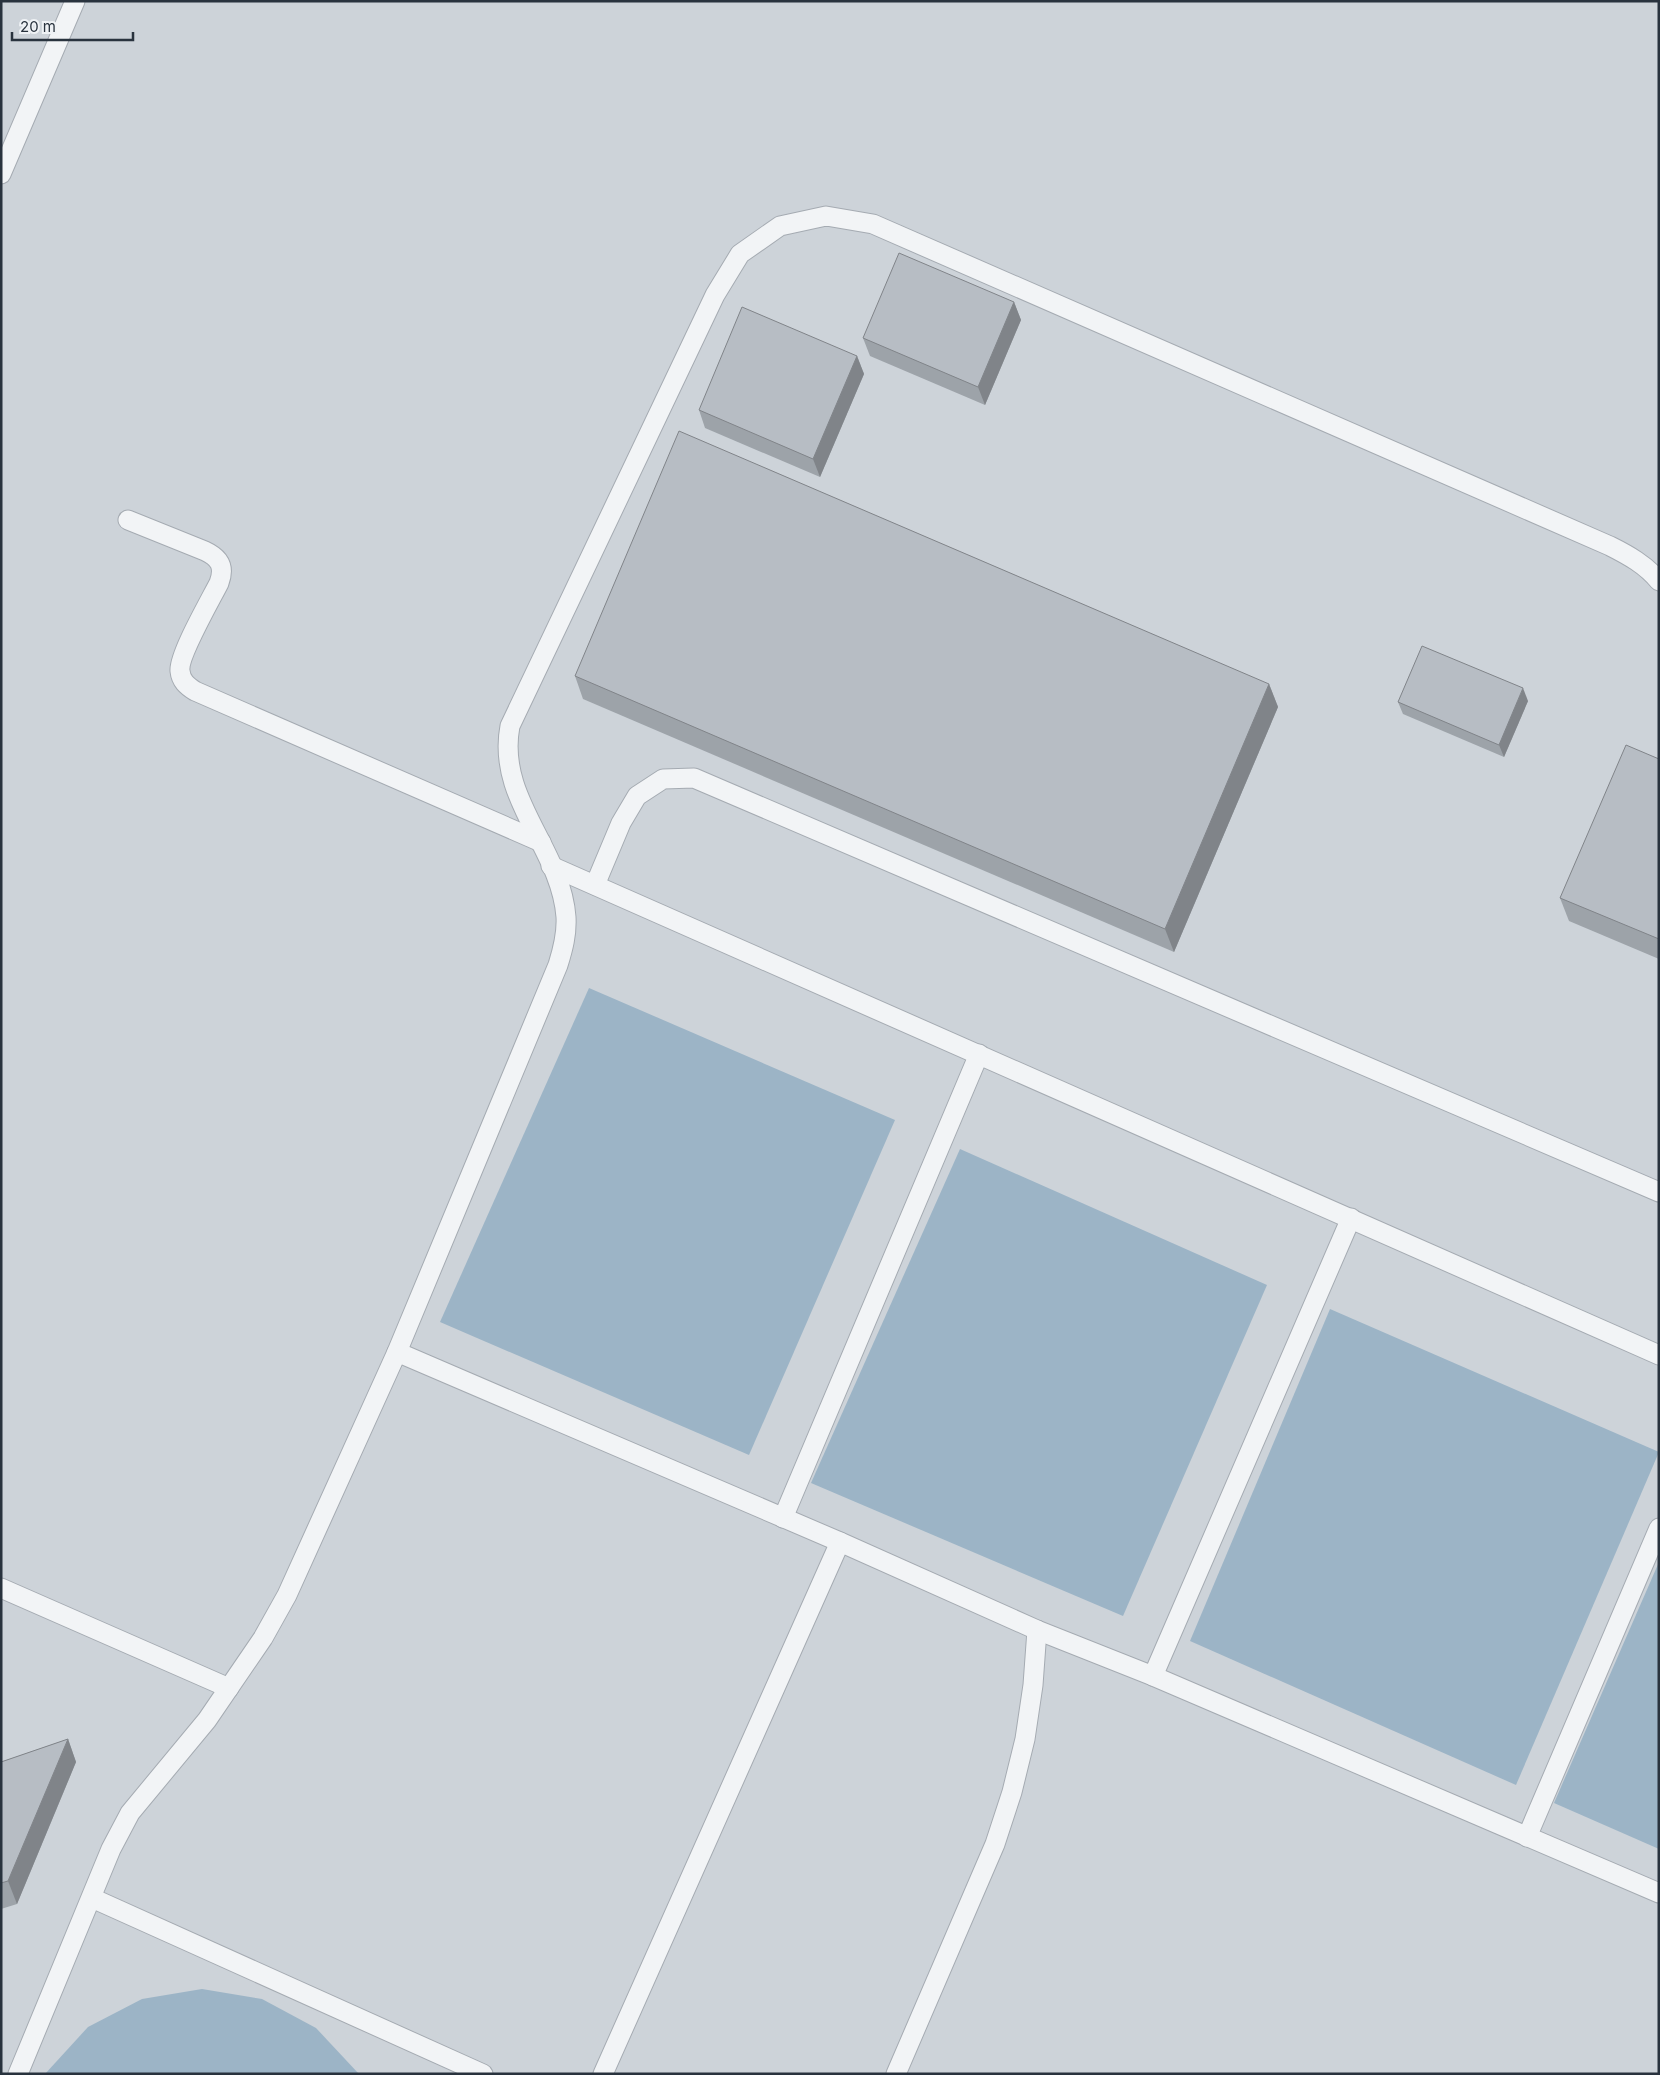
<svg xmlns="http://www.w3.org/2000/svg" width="1660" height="2075" font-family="Inter,sans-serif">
	<rect width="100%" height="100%" fill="#dfe3e8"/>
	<rect fill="#cdd3d9" x="1" y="1" width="1658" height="2073"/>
	<g fill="#9cb4c6">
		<path d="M589 988 895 1120 749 1455 440 1322Z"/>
		<path d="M960 1149 1267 1285 1123 1616 811 1483Z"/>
		<path d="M1330 1309 1659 1452 1516 1785 1190 1641Z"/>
		<path d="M1659 1562V1849L1554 1803Z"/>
		<path d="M202 1989 262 1999 316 2028 359 2074H45L88 2027 142 1999Z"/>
	</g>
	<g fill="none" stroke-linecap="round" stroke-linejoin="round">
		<defs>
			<g id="service">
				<path d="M1 174 75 1"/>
				<path d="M128 520 205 551C220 558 225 567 219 583 211 599 178 656 180 671 181 681 187 686 195 691L541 842"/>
				<path d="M551 866 1659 1355"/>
				<path d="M595 885 621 823 637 796 663 779 694 778 1659 1192"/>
				<path d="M397 1352 840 1542 1037 1630 1153 1676 1659 1893"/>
				<path d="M783 1518 979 1054"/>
				<path d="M1 1588 229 1688"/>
				<path d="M1153 1676 1351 1218"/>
				<path d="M1527 1837 1659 1528"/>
				<path d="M92 1898 483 2074"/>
				<path d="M18 2074 111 1849 130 1813 207 1720 263 1638 287 1595 397 1352 558 965C563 949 567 934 566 917 561 848 496 799 510 726L715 295 740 254 780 226 826 216 873 224 1610 546C1628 555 1646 565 1659 581"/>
				<path d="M603 2074 840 1542"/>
				<path d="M896 2074 995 1844 1012 1792 1025 1739 1033 1685 1037 1630"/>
			</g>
		</defs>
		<use href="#service" stroke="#a5abb2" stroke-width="21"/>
		<use href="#service" stroke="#f2f4f6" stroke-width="19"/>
	</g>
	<g fill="#9da3a9">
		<path d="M1014 302 1021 320 985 405 870 356 863 338Z"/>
		<path d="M857 356 864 374 820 477 705 428 699 410Z"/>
		<path d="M575 676 1269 684 1278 707 1174 952 583 699Z"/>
		<path d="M1528 701 1504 757 1403 714 1398 702Z"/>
		<path d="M1659 759V959L1569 921 1560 898Z"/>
		<path d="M68 1739 76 1762 17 1904 1 1909V1762Z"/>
	</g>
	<g fill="#808489">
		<path d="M1014 302 1021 320 985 405 978 387Z"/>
		<path d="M857 356 864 374 820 477 813 459Z"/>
		<path d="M1269 684 1278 707 1174 952 1165 929Z"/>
		<path d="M1523 688 1528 701 1504 757 1499 745Z"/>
		<path d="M68 1739 76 1762 17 1904 8 1881Z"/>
	</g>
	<g fill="#b7bdc4" stroke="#808489">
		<path d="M899 253 1014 302 978 387 863 338Z"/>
		<path d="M742 307 857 356 813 459 699 410Z"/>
		<path d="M679 431 1269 684 1165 929 575 676Z"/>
		<path d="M1422 646 1523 688 1499 745 1398 702Z"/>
		<path d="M1626 745 1659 759V939L1560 898Z"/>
		<path d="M68 1739 8 1881 1 1883V1762Z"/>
	</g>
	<rect width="1660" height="2075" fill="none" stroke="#29333e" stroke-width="5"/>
	<path d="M12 32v8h121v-8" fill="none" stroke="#29333e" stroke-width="2.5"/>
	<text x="20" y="32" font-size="15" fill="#29333e" stroke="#eff2f5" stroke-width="4" paint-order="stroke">20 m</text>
</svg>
